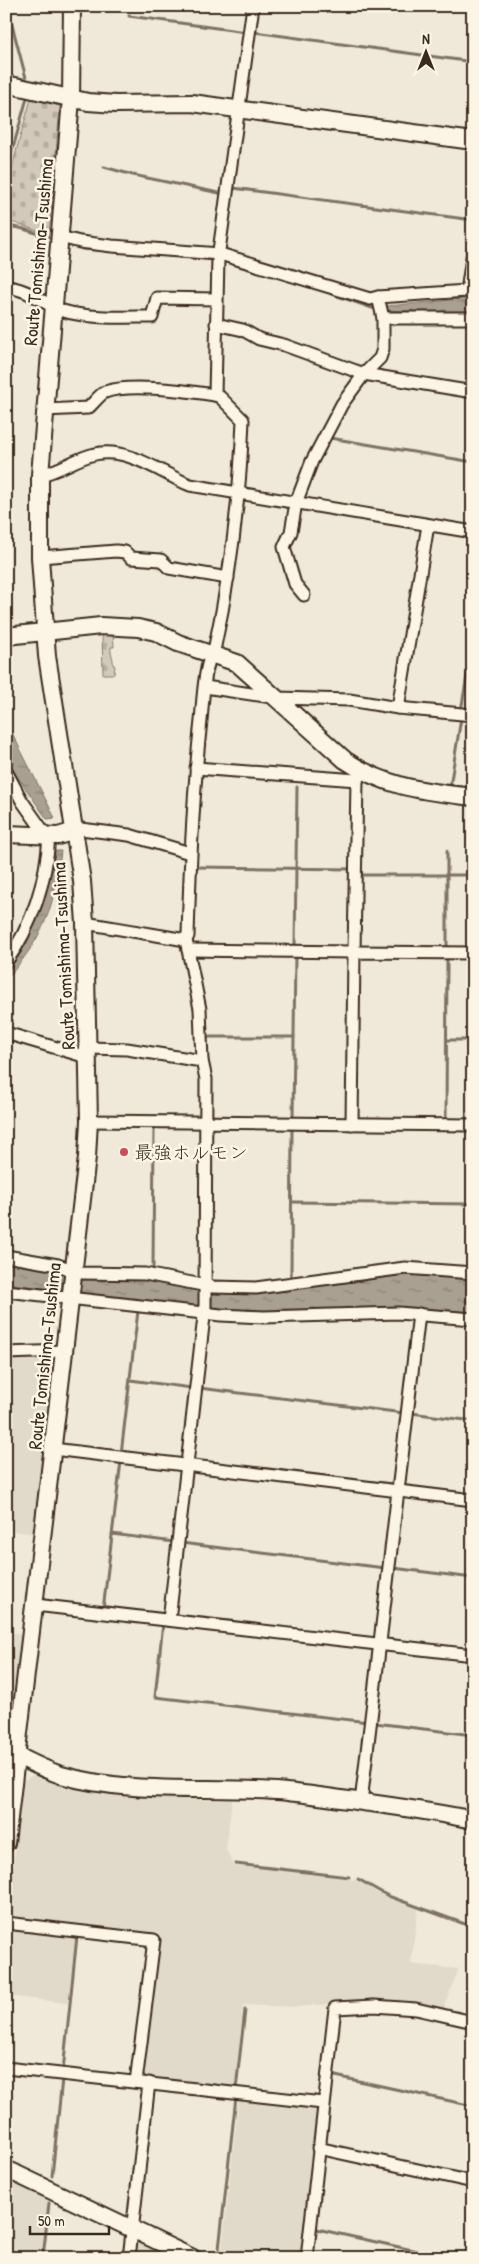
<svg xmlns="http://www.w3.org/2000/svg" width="479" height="2264" font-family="'Patrick Hand','Klee One',sans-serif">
	<defs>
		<pattern id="cemetery-stones" width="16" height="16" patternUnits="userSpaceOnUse" patternTransform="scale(1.25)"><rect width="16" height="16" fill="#d2c9ba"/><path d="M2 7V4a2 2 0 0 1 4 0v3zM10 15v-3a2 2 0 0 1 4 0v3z" fill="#b5ad9f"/></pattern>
		<pattern id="water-ripples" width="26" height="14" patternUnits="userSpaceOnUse" patternTransform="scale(1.25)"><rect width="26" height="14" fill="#aaa091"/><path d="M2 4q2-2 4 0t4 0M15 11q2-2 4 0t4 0" fill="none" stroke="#8c8376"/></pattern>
	</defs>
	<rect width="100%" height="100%" fill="#f0e9d9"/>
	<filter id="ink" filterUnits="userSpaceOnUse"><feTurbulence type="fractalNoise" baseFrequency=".02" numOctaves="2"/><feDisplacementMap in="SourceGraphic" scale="10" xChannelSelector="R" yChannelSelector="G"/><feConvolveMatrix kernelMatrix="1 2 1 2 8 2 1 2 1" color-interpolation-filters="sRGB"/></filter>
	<g filter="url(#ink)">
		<g fill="#e1d9c9">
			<path d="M54 1356 34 1534 6 1530V1358Z"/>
			<path d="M6 1630 21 1635 10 1735 6 1738Z"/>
			<path d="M33 1775 75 1787 144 1795H198L200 1800H232L226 1849 234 1866 356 1880 387 1898 418 1909 411 1964 459 1969 441 2013 341 2003 296 2007 243 2005 235 2089 140 2079 156 1939 7 1921 23 1781Z"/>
			<path d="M7 1927 76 1936 68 2003 6 1996Z"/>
			<path d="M239 2097 319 2106 303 2258H221Z"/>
			<path d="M6 2178 48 2198 42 2258H6Z"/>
			<path d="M134 2239 171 2258H130Z"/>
		</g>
		<g fill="url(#cemetery-stones)" stroke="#867a6c">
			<path d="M31 99 60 106 49 235 12 222 9 219C5 178 20 139 31 99Z"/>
			<path d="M113 629 114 647H111C110 655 114 657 113 665L115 666 114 674H103L102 631Z"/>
		</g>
		<g fill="url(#water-ripples)" stroke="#7e7163">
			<path d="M473 298V313L377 310 376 307Z"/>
			<path d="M6 721 55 818 47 819 8 763 6 759Z"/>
			<path d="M51 851H61C54 909 45 935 6 980V970L37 921Z"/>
			<path d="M6 1262 51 1269 82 1281 89 1278 157 1281 197 1290 261 1292 410 1274 473 1278V1312L385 1307 312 1312H238L12 1284 7 1287 6 1294Z"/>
		</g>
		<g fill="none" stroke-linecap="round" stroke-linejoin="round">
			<g stroke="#7e7163" stroke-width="3">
				<path d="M7 6 26 78"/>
				<path d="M129 16 246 32"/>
				<path d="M254 32 473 62"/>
				<path d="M104 167 133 175 224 194"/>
				<path d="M6 173 27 98"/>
				<path d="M233 188 473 220"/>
				<path d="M6 226 20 228 49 237"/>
				<path d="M6 244 10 258 6 272"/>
				<path d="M82 249 109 251"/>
				<path d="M150 254 215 260"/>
				<path d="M318 289 372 308H379"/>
				<path d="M336 403 353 379"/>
				<path d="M330 438 473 462"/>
				<path d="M461 711 473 640"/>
				<path d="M450 787 461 718"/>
				<path d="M193 867 352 869"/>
				<path d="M359 875H473"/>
				<path d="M6 941H14"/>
				<path d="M295 948 297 787"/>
				<path d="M447 950V851"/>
				<path d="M205 1037H294"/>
				<path d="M447 1040H473"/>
				<path d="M293 1120 295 955"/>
				<path d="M446 1122 447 956"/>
				<path d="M292 1202 473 1204"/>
				<path d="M153 1271 154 1125"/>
				<path d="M291 1276 292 1127"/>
				<path d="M130 1380 192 1388"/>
				<path d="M199 1388 404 1413"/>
				<path d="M411 1413 473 1421"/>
				<path d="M121 1454 138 1311"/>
				<path d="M112 1534 174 1542"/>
				<path d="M181 1543 385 1568"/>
				<path d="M393 1568 473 1578"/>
				<path d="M103 1610 121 1461"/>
				<path d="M161 1623H163L155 1697 368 1722"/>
				<path d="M375 1723 473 1735"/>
				<path d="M236 1864 349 1877"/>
				<path d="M358 1879 388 1896 473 1927"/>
				<path d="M63 2071 77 1936"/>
				<path d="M331 2075 473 2106"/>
				<path d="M236 2089 245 2010"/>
				<path d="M52 2176 62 2079"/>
				<path d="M317 2229 449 2258"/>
				<path d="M43 2258 49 2203"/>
				<path d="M218 2258 236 2097"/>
			</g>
			<defs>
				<g id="street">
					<path d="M60 237 80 242 112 246 220 254 370 299 378 297"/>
					<path d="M6 287C28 288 43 304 63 311 92 319 123 317 152 317L157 298 216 299"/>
					<path d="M383 318H473"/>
					<path d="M216 324 243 330 259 339 284 345 364 374 473 392"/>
					<path d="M44 410 88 408C93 404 99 395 105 392 129 383 188 391 215 395"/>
					<path d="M40 475C60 471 76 458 95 454 129 447 161 473 190 485L473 532"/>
					<path d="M40 557 116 551 125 552 131 558 161 560 169 568 228 578"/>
					<path d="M304 595 295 584 284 547 291 532 296 503 312 461 342 404 364 374 380 358 383 349V318L378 297 467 291 473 251"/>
					<path d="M205 687 278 698 349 700 398 708 428 525"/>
					<path d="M398 708 473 715"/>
					<path d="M196 768 357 780 360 774"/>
					<path d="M6 771 22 801 46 835"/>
					<path d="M75 831 81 829 129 835 190 853"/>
					<path d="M85 923 186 940"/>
					<path d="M188 950 354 952 357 780"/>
					<path d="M6 962C32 927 47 879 49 835"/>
					<path d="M6 1033 87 1057"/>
					<path d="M87 1048 127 1049 202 1061"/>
					<path d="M89 1121 473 1125"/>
					<path d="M352 1124 354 952 473 953"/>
					<path d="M6 1256 58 1265 81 1273 145 1274 213 1287 256 1288 405 1268 473 1273"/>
					<path d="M6 1291 221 1315 264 1317 398 1313 473 1319"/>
					<path d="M6 1353 64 1351"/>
					<path d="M53 1449 473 1500"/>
					<path d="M35 1605 473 1655"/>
					<path d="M169 1620 205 1308 206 1079 202 1061 200 1009 186 940 188 936C190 864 193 792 201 721 203 699 204 664 215 646 231 572 240 496 243 420L220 397 215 395 218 258 253 6"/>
					<path d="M361 1802 419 1314"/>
					<path d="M6 1923 154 1940 136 2082"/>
					<path d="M6 2068 323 2103"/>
					<path d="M318 2148 473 2182"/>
					<path d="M129 2258 149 2083"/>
					<path d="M307 2258 335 2008 374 2006 416 2009 473 2022"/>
				</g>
				<g id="secondary">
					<path d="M6 84 88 102 116 104 192 103 473 141"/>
					<path d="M6 636 101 626 138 628 156 632 178 643 237 663 345 760C386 788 425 791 473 797"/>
					<path d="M6 834 58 836 75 831"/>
					<path d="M6 1750C24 1759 42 1769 61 1775 132 1795 205 1786 277 1791 301 1793 325 1797 349 1800 391 1806 432 1811 473 1820"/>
					<path d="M6 1843 87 1157 89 1121 85 923 82 881 47 656 40 557V475L71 99 72 6"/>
					<path d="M6 2169 193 2258"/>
				</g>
			</defs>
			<use href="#street" stroke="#3b2a1e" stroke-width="15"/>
			<use href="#secondary" stroke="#3b2a1e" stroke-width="20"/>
			<use href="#street" stroke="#fcf5e5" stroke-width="11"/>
			<use href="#secondary" stroke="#fcf5e5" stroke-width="16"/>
		</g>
	</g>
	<circle fill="#d1495b" stroke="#fcf5e5" stroke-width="2" cx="124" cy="1152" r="5"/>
	<g text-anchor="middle" stroke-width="5" stroke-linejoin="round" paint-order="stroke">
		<g font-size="19" fill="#3b2a1e" stroke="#fcf5e5">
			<text transform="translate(38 252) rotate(-85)" y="7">Route Tomishima-Tsushima</text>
			<text transform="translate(63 956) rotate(-93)" y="7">Route Tomishima-Tsushima</text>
			<text transform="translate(44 1356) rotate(-84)" y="7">Route Tomishima-Tsushima</text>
		</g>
		<g font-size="19" fill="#3b2a1e" stroke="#fcf5e5" text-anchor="start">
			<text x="134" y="1159">最強ホルモン</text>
		</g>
	</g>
	<rect width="479" height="2264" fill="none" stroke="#fcf5e5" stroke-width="25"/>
	<rect x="12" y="12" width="454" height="2239" fill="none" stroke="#3b2a1e" stroke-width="2" filter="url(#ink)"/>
	<g transform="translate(426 52)" stroke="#fcf5e5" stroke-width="4" paint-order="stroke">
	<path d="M0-4L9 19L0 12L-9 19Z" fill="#3b2a1e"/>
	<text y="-8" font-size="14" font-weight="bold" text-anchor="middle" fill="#3b2a1e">N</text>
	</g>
	<path d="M30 2226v8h79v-8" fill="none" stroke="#3b2a1e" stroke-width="2.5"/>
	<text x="38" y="2226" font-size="15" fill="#3b2a1e" stroke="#fcf5e5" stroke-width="4" paint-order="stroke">50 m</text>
</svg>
